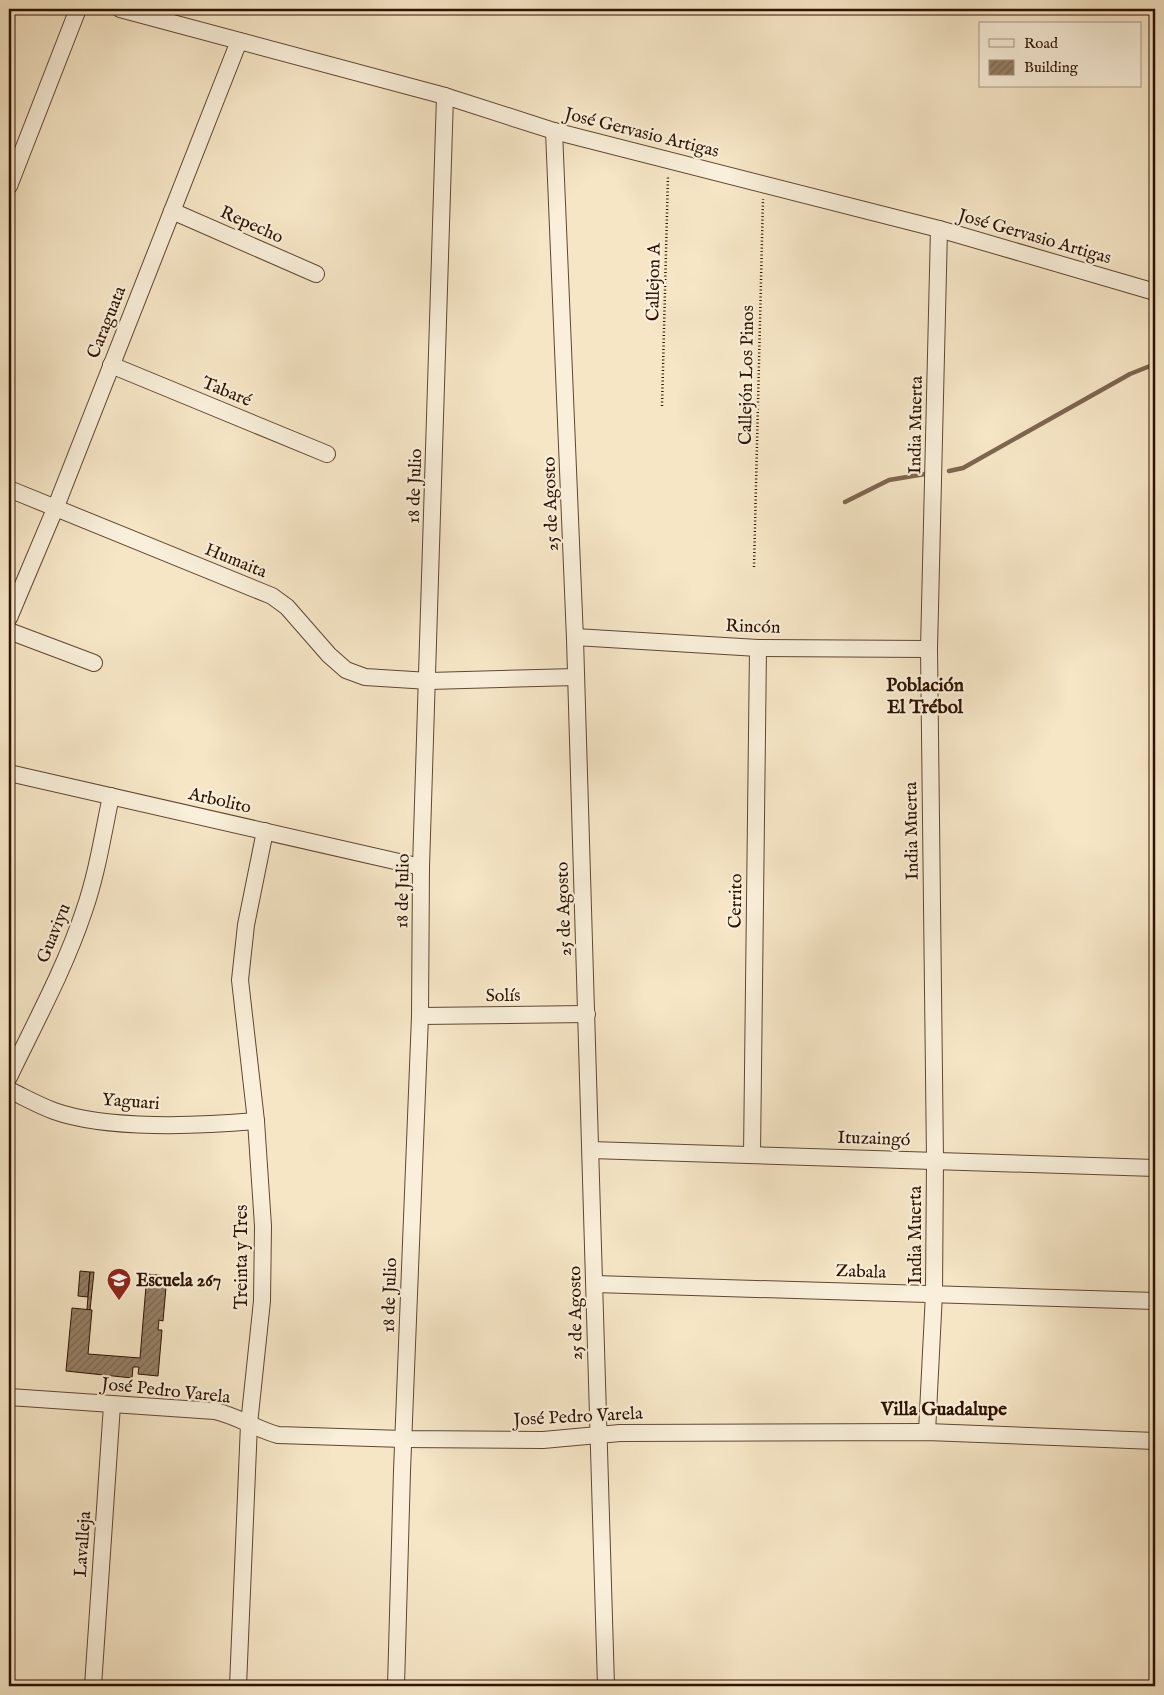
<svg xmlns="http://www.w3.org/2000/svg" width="1164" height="1695" font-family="'IM FELL English',serif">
	<defs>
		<pattern id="building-hatch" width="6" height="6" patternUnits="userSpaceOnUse" patternTransform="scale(1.25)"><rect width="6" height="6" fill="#968067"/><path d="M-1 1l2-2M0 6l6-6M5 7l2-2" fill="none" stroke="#7b6752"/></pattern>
	</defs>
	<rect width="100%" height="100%" fill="#f6e6c6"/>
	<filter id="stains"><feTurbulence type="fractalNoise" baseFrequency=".004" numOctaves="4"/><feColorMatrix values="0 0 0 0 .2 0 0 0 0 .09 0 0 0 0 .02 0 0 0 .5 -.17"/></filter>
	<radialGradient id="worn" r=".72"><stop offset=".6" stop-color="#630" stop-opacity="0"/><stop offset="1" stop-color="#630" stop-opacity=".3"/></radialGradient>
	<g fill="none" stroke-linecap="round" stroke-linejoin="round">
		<g stroke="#7d664f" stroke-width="4.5">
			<path d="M949 471 963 468 1130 374 1155 364"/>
			<path d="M845 502 889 480 925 474"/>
		</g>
	</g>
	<g fill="url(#building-hatch)" stroke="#2e1200">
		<path d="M80 1271 90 1272 88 1297 78 1296Z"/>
		<path d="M90 1272H94L90 1310 87 1309Z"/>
		<path d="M147 1274 167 1276 163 1321 159 1320 158 1330H162L158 1376 138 1374 139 1367H133L132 1378 66 1371 72 1308 92 1310 88 1354 140 1358Z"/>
	</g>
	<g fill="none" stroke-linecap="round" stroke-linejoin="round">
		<defs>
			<g id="minor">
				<path d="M120 9 445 96 554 131 939 229 1155 292"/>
				<path d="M554 131C561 300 569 469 575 639 588 988 593 1337 606 1686"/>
				<path d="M9 186 78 9"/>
				<path d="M172 211 316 274"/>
				<path d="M111 365 327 454"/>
				<path d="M9 489 272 596 287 607 329 655 346 670 365 677 429 681 576 677"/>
				<path d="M9 618 55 509 239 41"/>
				<path d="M9 631 94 663"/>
				<path d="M575 637 758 648 929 649"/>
				<path d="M9 773 421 867"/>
				<path d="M420 1016 587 1014"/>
				<path d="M9 1077C35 1023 65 968 84 911 97 874 103 834 111 796"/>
				<path d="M9 1090C24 1097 38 1105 54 1111 107 1130 200 1126 256 1121"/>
				<path d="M591 1150 1155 1168"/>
				<path d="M752 1155 758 648"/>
				<path d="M595 1284 1155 1301"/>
				<path d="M9 1397 215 1411C237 1416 256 1429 278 1435L403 1439 543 1440 620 1433 927 1432 1155 1441"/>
				<path d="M927 1432 934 1293 935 1160 929 649 939 229"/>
				<path d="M93 1686 112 1405"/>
				<path d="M238 1686 249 1424 262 1301 263 1226 256 1121 240 980 246 925 265 831"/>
				<path d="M396 1686 402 1471 420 1016 421 867 445 96"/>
			</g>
		</defs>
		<use href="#minor" stroke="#604732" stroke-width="18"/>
		<g stroke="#2e1200" stroke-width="2.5" stroke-dasharray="1 2.5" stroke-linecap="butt">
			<path d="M662 406 668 175"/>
			<path d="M754 567 763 199"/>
		</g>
		<use href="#minor" stroke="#f9efda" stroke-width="16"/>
	</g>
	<defs>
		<symbol id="school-pin" viewBox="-11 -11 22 30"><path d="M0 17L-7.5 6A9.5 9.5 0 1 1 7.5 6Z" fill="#8f2418" stroke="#f9efda"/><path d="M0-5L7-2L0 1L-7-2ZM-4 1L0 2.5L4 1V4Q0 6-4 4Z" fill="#fff"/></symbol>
	</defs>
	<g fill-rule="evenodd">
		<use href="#school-pin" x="105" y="1266" width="28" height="38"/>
	</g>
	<g text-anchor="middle" stroke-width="4.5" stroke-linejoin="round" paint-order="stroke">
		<g font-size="18" fill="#2e1200" stroke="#f9efda">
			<text transform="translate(642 132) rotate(14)" y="6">José Gervasio Artigas</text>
			<text transform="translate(252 224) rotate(24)" y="6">Repecho</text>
			<text transform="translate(1035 236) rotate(16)" y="6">José Gervasio Artigas</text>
			<text transform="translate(653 282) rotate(-89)" y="6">Callejon A</text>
			<text transform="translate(106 322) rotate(-68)" y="6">Caraguata</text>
			<text transform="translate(746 375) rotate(-89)" y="6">Callejón Los Pinos</text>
			<text transform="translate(227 391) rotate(22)" y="6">Tabaré</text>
			<text transform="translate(915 425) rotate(-89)" y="6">India Muerta</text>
			<text transform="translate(414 486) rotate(-88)" y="6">18 de Julio</text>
			<text transform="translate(550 504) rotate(-92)" y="6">25 de Agosto</text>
			<text transform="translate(236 560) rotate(22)" y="6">Humaita</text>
			<text transform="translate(753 626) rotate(2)" y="6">Rincón</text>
			<text transform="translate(220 800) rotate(13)" y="6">Arbolito</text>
			<text transform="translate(911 831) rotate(-91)" y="6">India Muerta</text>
			<text transform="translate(402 891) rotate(-89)" y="6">18 de Julio</text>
			<text transform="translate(735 901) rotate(-89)" y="6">Cerrito</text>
			<text transform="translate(563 909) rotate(-92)" y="6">25 de Agosto</text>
			<text transform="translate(53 933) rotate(-68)" y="6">Guaviyu</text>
			<text transform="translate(503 995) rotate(-1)" y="6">Solís</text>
			<text transform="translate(131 1101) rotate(4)" y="6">Yaguari</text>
			<text transform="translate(874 1138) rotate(2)" y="6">Ituzaingó</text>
			<text transform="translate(915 1235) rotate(-90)" y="6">India Muerta</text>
			<text transform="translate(241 1257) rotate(-90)" y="6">Treinta y Tres</text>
			<text transform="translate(861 1271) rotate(2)" y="6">Zabala</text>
			<text transform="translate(389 1295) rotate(-88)" y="6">18 de Julio</text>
			<text transform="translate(575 1313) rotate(-91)" y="6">25 de Agosto</text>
			<text transform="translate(166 1390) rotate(6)" y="6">José Pedro Varela</text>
			<text transform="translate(578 1416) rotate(-3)" y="6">José Pedro Varela</text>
			<text transform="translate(82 1544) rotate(-86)" y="6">Lavalleja</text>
		</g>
		<g font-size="18" font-weight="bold" fill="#2e1200" stroke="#f9efda" text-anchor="start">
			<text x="136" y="1286">Escuela 267</text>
		</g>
		<g font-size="19" font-weight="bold" fill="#2e1200" stroke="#f9efda">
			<text x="925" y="691">Población<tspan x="925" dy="22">El Trébol</tspan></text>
			<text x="944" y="1415">Villa Guadalupe</text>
		</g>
	</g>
	<rect width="1164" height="1695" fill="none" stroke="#f6e6c6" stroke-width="30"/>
	<rect x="10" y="10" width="1144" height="1675" fill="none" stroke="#2e1200" stroke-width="2.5"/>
	<rect x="15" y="15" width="1134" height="1665" fill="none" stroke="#2e1200"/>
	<rect x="979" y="22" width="162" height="65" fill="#f9efda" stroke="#a89783"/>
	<rect x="989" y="39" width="25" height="8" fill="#f9efda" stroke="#a89783"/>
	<text x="1024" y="48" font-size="15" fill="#2e1200">Road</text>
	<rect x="989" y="60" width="25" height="15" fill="url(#building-hatch)" stroke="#a89783"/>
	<text x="1024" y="72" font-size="15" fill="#2e1200">Building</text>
	<rect width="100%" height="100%" filter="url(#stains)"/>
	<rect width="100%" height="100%" fill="url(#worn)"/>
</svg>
